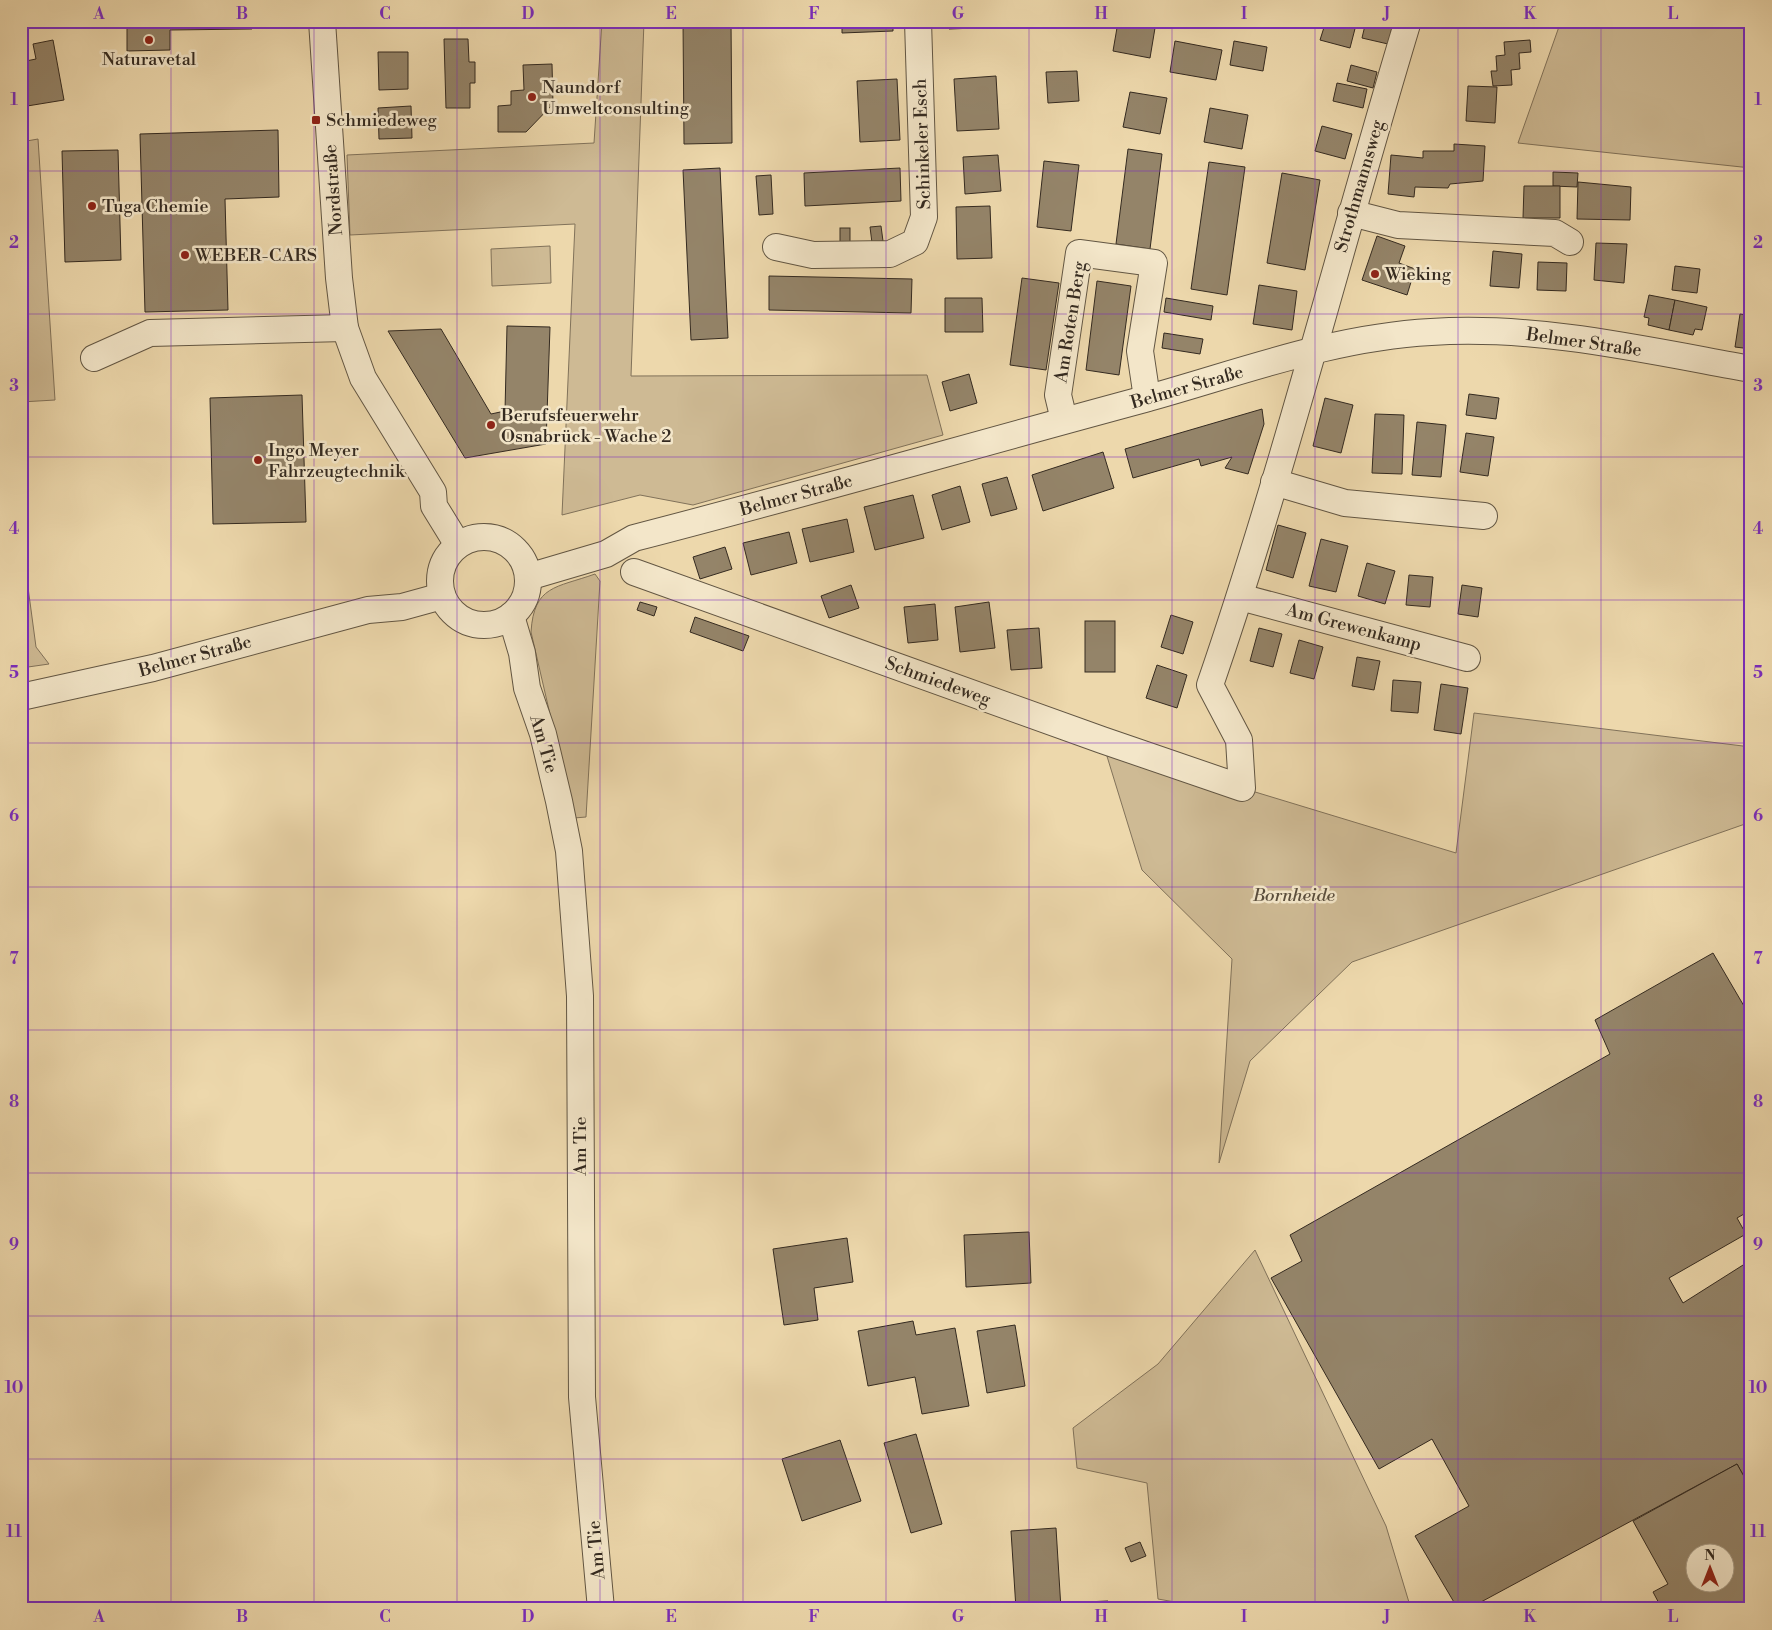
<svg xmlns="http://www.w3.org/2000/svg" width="1772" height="1630" font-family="'Libre Bodoni',serif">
	<rect width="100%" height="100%" fill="#edd8ac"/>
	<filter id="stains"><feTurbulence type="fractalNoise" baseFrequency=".004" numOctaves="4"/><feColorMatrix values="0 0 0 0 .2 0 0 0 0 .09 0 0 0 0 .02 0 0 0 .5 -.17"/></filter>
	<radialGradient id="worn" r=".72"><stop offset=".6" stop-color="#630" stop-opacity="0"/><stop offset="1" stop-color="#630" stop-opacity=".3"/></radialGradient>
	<g fill="#ceba94" stroke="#81725a">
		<path d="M602 21H644L631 376 927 375 943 435 693 505 640 495 562 515 575 224 350 235 347 155 594 143Z"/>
		<path d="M1561 21H1751V168L1518 143Z"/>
		<path d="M38 139 55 400 21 402V142Z"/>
		<path d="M550 246 551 283 492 286 491 249Z"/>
		<path d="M21 535 36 647 49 664 21 668Z"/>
		<path d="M595 574 600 581 586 817 574 818 531 632C534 585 556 588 595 574Z"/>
		<path d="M1474 713 1751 747V825L1745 824 1352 962 1250 1061 1219 1163 1232 959 1142 870 1102 740 1242 788 1456 853Z"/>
		<path d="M1255 1250 1386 1526 1411 1609H1186V1604L1158 1599 1147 1483 1077 1468 1073 1428 1158 1364Z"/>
	</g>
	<g fill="#948469" stroke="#342a20" fill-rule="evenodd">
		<path d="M127 21H251L252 29 170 30V50L127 51Z"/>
		<path d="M683 21H731L732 143 684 144Z"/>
		<path d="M842 21H893V31L842 33Z"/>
		<path d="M948 21H976V28L949 29Z"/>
		<path d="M993 21H1028V25L993 26Z"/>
		<path d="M1050 21H1091V27L1050 28Z"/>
		<path d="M1326 21H1357L1350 48 1320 40Z"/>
		<path d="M1366 21 1393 24 1388 44 1362 38Z"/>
		<path d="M1118 22 1155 28 1150 58 1113 51Z"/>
		<path d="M444 39H468L469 62H475V83H470V108H446Z"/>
		<path d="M53 40 64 100 21 107V62L36 59 33 44Z"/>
		<path d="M1530 40 1531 52 1519 53 1520 69 1511 70 1512 85 1493 86 1491 71H1497L1496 56 1505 55 1504 42Z"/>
		<path d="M1175 41 1222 50 1216 80 1170 72Z"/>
		<path d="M1234 41 1267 47 1263 71 1230 65Z"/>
		<path d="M378 52H408V89L379 90Z"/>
		<path d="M552 64 553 104 526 132H498V106L511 105V91L524 90 523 65Z"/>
		<path d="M1351 65 1377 72 1373 88 1347 81Z"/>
		<path d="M1077 71 1079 101 1048 103 1046 72Z"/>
		<path d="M996 76 999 129 957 131 954 79Z"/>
		<path d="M897 79 900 140 860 142 857 81Z"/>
		<path d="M1337 83 1367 89 1363 108 1333 101Z"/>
		<path d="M1468 86 1497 87 1495 123 1466 121Z"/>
		<path d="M1130 92 1167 98 1160 134 1123 127Z"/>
		<path d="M411 106 412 138 379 139 378 108Z"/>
		<path d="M1210 108 1248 115 1242 149 1204 142Z"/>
		<path d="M1322 126 1352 134 1345 159 1315 151Z"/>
		<path d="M278 130 279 197 225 199 228 310 145 312 140 134Z"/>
		<path d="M1454 144 1485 146 1483 181 1450 184 1448 188 1415 187 1414 197 1388 194 1391 155 1423 158V151H1454Z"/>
		<path d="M1128 149 1162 154 1150 249 1116 244Z"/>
		<path d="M118 150 121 260 65 262 62 151Z"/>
		<path d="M998 155 1001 191 965 194 963 157Z"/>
		<path d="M1044 161 1079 165 1071 231 1037 227Z"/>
		<path d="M1209 162 1245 167 1227 295 1191 289Z"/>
		<path d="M720 168 728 338 691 340 683 170Z"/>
		<path d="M900 168 901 201 805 206 804 173Z"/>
		<path d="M1553 172 1578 173 1577 187 1553 186Z"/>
		<path d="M1282 173 1320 180 1305 270 1267 263Z"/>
		<path d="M771 175 773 214 759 215 756 176Z"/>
		<path d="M1578 182 1631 187 1630 220 1577 219Z"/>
		<path d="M1524 186H1560V218H1523Z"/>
		<path d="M990 206 992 258 957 259 956 207Z"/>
		<path d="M881 226 883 241 872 243 870 227Z"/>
		<rect x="840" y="228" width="10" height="15"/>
		<path d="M1377 236 1405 246 1399 263 1415 269 1407 295 1362 280Z"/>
		<path d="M1596 243 1627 244 1624 283 1594 280Z"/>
		<path d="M1493 251 1522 254 1519 288 1490 286Z"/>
		<path d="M1538 262 1567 263 1566 291 1537 290Z"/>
		<path d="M1675 266 1700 269 1697 293 1672 290Z"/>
		<path d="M769 276 912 279 911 313 769 310Z"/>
		<path d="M1022 278 1059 283 1046 370 1010 365Z"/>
		<path d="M1097 281 1131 286 1119 375 1086 370Z"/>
		<path d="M1259 285 1297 291 1292 330 1253 324Z"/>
		<path d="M1649 295 1675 300 1669 330 1648 325 1649 318 1644 317Z"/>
		<path d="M945 298H982L983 332H945Z"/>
		<path d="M1166 298 1213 306 1211 320 1164 312Z"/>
		<path d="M1675 300 1707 307 1702 330 1695 329 1693 335 1669 330Z"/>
		<path d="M1740 314 1751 316V349L1735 347Z"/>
		<path d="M507 326 550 327 546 444 465 458 388 331 441 329 491 414 505 411Z"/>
		<path d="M1164 333 1203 339 1200 354 1162 348Z"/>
		<path d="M969 374 977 403 950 411 942 382Z"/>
		<path d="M1469 394 1499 398 1496 419 1466 415Z"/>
		<path d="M302 395 306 522 213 524 210 398Z"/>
		<path d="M1325 398 1353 405 1341 453 1313 446Z"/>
		<path d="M1262 409 1264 424 1248 474 1225 468 1232 457 1201 466 1199 459 1133 478 1125 449Z"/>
		<path d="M1375 414 1404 415 1402 474 1372 473Z"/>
		<path d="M1417 422 1446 425 1441 477 1412 475Z"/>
		<path d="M1466 433 1494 437 1488 476 1460 472Z"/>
		<path d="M1103 452 1114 488 1043 511 1032 475Z"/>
		<path d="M1007 477 1017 509 991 516 982 484Z"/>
		<path d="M960 486 970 522 942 530 932 495Z"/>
		<path d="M913 495 924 538 875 550 864 507Z"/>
		<path d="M847 519 854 552 810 562 802 529Z"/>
		<path d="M1278 525 1306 533 1293 578 1266 570Z"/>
		<path d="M789 532 797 563 751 575 743 543Z"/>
		<path d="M1321 539 1348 546 1336 592 1309 586Z"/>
		<path d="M725 547 732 569 700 579 693 557Z"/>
		<path d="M1367 563 1395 571 1385 604 1358 596Z"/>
		<path d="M1409 575 1433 577 1430 607 1406 605Z"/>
		<path d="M851 585 859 608 829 618 821 596Z"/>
		<path d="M1462 585 1482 588 1478 617 1458 614Z"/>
		<path d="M640 602 657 607 654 616 637 610Z"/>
		<path d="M989 602 995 648 960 652 955 607Z"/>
		<path d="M935 604 938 640 908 643 904 607Z"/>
		<path d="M1171 615 1193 622 1183 654 1161 647Z"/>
		<path d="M695 617 749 636 743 651 690 632Z"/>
		<rect x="1085" y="621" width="30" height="51"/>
		<path d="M1039 628 1042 668 1011 670 1007 630Z"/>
		<path d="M1259 628 1282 634 1273 667 1250 661Z"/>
		<path d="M1299 640 1323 647 1314 679 1290 673Z"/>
		<path d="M1357 657 1380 661 1374 690 1352 686Z"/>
		<path d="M1157 665 1187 675 1177 708 1146 698Z"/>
		<path d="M1393 680 1421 682 1418 713 1391 711Z"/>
		<path d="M1441 684 1468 688 1461 734 1434 730Z"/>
		<path d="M1713 953 1751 1018V1210L1737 1218 1746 1234 1669 1278 1683 1303 1751 1260V1489L1737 1464 1468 1609H1458L1415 1536 1469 1506 1432 1439 1379 1469 1271 1278 1302 1261 1290 1235 1610 1054 1595 1020Z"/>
		<path d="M1029 1232 1031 1283 966 1287 964 1235Z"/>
		<path d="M847 1238 853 1282 814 1288 818 1320 784 1325 773 1249Z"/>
		<path d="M913 1321 916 1335 955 1328 969 1406 922 1414 915 1377 868 1386 858 1331Z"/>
		<path d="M1015 1325 1025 1386 987 1393 977 1331Z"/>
		<path d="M916 1434 942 1524 911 1533 884 1443Z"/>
		<path d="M840 1440 861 1501 802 1521 782 1459Z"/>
		<path d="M1737 1464 1751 1489V1609H1662L1653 1592 1668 1584 1633 1521ZM1694 1552H1724V1582H1694Z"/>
		<path d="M1056 1528 1061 1609H1016L1011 1531Z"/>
		<path d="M1140 1542 1146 1556 1131 1562 1125 1548Z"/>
		<path d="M1108 1601 1109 1609H1085V1602Z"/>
	</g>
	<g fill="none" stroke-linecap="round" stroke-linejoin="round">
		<defs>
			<g id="minor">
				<path d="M322 21 339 278 345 328 363 378 433 492 434 506 458 545"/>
				<path d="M1351 213 1398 225 1555 233 1570 242"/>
				<path d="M776 247 813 255 890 254 915 242 924 217 918 21"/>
				<path d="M94 358 150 333 345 328"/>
				<path d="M1064 420 1058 395 1079 253 1154 263 1140 351 1147 398"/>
				<path d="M1274 482 1345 503 1484 516"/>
				<circle cx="484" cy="581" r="44"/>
				<path d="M634 572 1102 740 1242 788 1239 740 1210 685C1285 467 1341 242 1408 21"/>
				<path d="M528 577 606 554 634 538C805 494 974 445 1145 399 1239 373 1333 337 1431 332 1538 325 1646 350 1751 369"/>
				<path d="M1240 597 1467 658"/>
				<path d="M511 616 522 653 527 688 543 734 559 801 569 851 580 996 582 1397 601 1609"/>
				<path d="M21 697 153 668 368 610 402 607 442 596"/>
			</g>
		</defs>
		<use href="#minor" stroke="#625643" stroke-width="28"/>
		<use href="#minor" stroke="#f3e6c9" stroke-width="26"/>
	</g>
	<path fill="none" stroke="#7b2cbf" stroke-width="1" stroke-opacity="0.55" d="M171 21V1609M314 21V1609M457 21V1609M600 21V1609M743 21V1609M886 21V1609M1029 21V1609M1172 21V1609M1315 21V1609M1458 21V1609M1601 21V1609M21 171H1751M21 314H1751M21 457H1751M21 600H1751M21 743H1751M21 887H1751M21 1030H1751M21 1173H1751M21 1316H1751M21 1459H1751"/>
	<g fill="#8f2418" stroke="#f3e6c9" stroke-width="2">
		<circle cx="149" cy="40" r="5"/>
		<circle cx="532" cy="97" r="5"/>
		<rect x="311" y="115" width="10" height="10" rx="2.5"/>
		<circle cx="92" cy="206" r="5"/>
		<circle cx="185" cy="255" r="5"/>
		<circle cx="1375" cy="274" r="5"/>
		<circle cx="491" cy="425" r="5"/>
		<circle cx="258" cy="460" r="5"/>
	</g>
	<g text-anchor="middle" stroke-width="5" stroke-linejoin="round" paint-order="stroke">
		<g font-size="18" fill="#342a20" stroke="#f3e6c9" text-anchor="start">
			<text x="149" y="65" text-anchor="middle">Naturavetal</text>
			<text x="542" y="93">Naundorf<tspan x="542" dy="21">Umweltconsulting</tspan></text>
			<text x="326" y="126">Schmiedeweg</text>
			<text x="102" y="212">Tuga Chemie</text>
			<text x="195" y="261">WEBER-CARS</text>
			<text x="1385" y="280">Wieking</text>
			<text x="501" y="421">Berufsfeuerwehr<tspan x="501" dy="21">Osnabrück - Wache 2</tspan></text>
			<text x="268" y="456">Ingo Meyer<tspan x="268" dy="21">Fahrzeugtechnik</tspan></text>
		</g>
		<g font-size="18" fill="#342a20" stroke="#f3e6c9">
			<text transform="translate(922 144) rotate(-92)" y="6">Schinkeler Esch</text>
			<text transform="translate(1359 186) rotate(-74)" y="6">Strothmannsweg</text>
			<text transform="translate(333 190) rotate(-94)" y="6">Nordstraße</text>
			<text transform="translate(1070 322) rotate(-81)" y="6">Am Roten Berg</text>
			<text transform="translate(1584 342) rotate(8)" y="6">Belmer Straße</text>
			<text transform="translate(1187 387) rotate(-16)" y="6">Belmer Straße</text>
			<text transform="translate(796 495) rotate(-15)" y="6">Belmer Straße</text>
			<text transform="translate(1354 627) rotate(15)" y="6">Am Grewenkamp</text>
			<text transform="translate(195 656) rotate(-15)" y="6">Belmer Straße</text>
			<text transform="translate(938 681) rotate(20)" y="6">Schmiedeweg</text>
			<text transform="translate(544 744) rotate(74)" y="6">Am Tie</text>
			<text transform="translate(580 1146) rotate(-90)" y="6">Am Tie</text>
			<text transform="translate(596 1550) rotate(-95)" y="6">Am Tie</text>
		</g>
		<g font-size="18" font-style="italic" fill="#5a4e3d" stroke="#f3e6c9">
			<text x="1294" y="901">Bornheide</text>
		</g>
	</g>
	<rect width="1772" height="1630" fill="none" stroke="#edd8ac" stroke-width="55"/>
	<g transform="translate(1710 1568)"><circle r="24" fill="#f3e6c9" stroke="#a79b85"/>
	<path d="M0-4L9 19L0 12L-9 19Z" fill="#8f2418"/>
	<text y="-8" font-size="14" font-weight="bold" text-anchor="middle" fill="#342a20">N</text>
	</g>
	<rect x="28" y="28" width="1716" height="1574" fill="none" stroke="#7b2cbf" stroke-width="2"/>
	<g font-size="16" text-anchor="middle" font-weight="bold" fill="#7b2cbf">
		<text x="99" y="19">A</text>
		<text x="242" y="19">B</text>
		<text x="385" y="19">C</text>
		<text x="528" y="19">D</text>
		<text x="671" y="19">E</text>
		<text x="814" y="19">F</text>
		<text x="958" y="19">G</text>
		<text x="1101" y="19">H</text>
		<text x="1244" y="19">I</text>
		<text x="1387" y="19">J</text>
		<text x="1530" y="19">K</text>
		<text x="1673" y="19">L</text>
		<text x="14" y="105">1</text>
		<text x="1758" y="105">1</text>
		<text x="14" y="248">2</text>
		<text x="1758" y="248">2</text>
		<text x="14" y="391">3</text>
		<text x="1758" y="391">3</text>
		<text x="14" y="534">4</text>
		<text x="1758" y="534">4</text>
		<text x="14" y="678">5</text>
		<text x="1758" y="678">5</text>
		<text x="14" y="821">6</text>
		<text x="1758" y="821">6</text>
		<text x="14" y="964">7</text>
		<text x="1758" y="964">7</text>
		<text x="14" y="1107">8</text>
		<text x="1758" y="1107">8</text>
		<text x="14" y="1250">9</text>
		<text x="1758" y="1250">9</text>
		<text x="14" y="1393">10</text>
		<text x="1758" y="1393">10</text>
		<text x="14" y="1537">11</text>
		<text x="1758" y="1537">11</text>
		<text x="99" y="1622">A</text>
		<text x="242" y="1622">B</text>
		<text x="385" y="1622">C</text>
		<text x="528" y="1622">D</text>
		<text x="671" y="1622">E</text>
		<text x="814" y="1622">F</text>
		<text x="958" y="1622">G</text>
		<text x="1101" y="1622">H</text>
		<text x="1244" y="1622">I</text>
		<text x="1387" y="1622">J</text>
		<text x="1530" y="1622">K</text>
		<text x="1673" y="1622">L</text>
	</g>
	<rect width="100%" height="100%" filter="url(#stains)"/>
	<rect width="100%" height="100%" fill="url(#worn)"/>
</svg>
